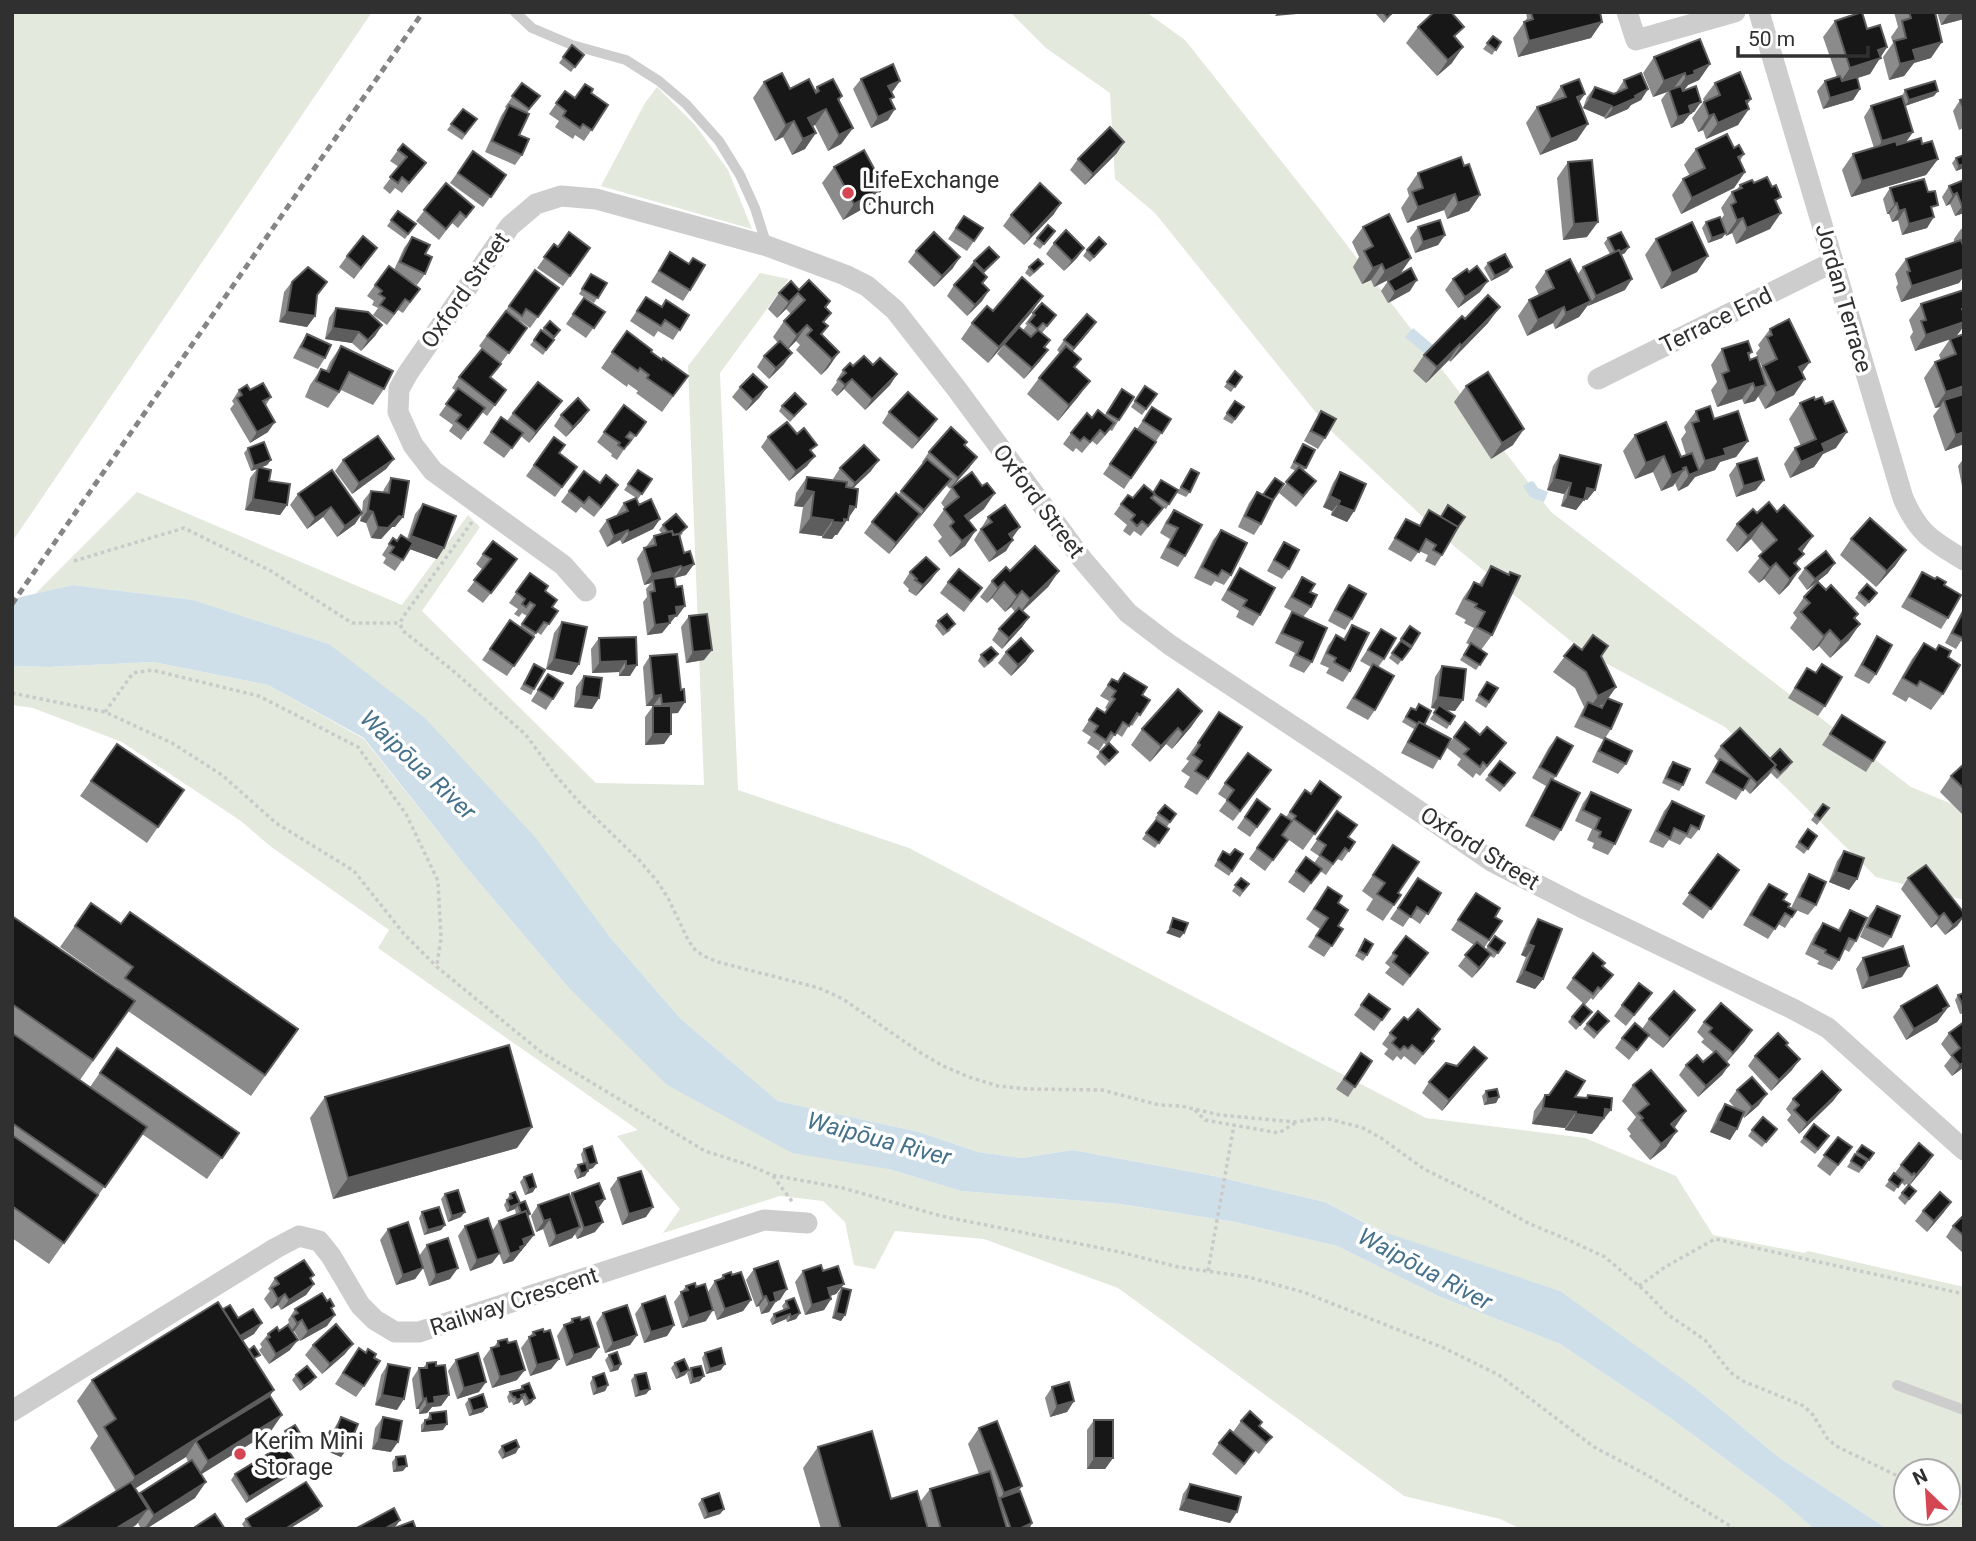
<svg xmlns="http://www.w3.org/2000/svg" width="1976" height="1541" font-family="Roboto,sans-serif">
	<rect width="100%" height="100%" fill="#fff"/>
	<g fill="#e3e9dd" fill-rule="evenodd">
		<path d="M12 12H372L12 542Z"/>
		<path d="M1010 12H1146L1185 40 1317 206 1551 512 1911 787 1964 809V900L1876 877 1725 727 1583 651 1455 547 1330 430 1155 213 1115 179 1110 93 1046 48Z"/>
		<path d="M657 87 695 125 728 170 752 229 601 186 645 103Z"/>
		<path d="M760 273 789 279 720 373 738 790 909 848 1426 1118 1585 1138 1676 1176 1713 1235 1804 1253 1808 1251 1964 1287V1529H1887L1777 1456 1699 1391 1325 1202 1214 1176 1073 1150 1022 1158 978 1152 919 1132 778 1101 681 1019 609 936 329 644 192 600 73 585 35 594 137 492 402 605 468 515 480 527 422 611 596 783 704 785 688 366ZM1906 1471H1948V1513H1906Z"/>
		<path d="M153 662 268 685 364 739 466 867 568 987 889 1169 961 1191 1120 1204 1235 1222 1337 1246 1438 1296 1560 1344 1669 1417 1782 1501 1814 1529H1521L1500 1519 1404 1496 1118 1288 984 1239 895 1231 875 1269 854 1265 845 1222 823 1201 780 1196 663 1233 680 1209 617 1136 638 1130 378 948 389 930 270 846 241 821 122 742 33 708 12 705V666L49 667Z"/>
	</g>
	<g fill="#cedfe9">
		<path d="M1413 328 1433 345 1425 354 1405 337Z"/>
		<path d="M1531 481 1534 482 1538 488 1548 492 1544 502 1530 497 1523 486Z"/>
		<path d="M73 585 193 600 329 644 425 718 536 838 609 936 681 1019 778 1101 919 1132 978 1152 1022 1158 1073 1150 1214 1176 1325 1202 1381 1231 1560 1291 1699 1391 1777 1456 1887 1529H1814L1782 1501 1669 1417 1560 1344 1438 1296 1337 1246 1235 1222 1120 1204 961 1191 889 1169 792 1153 667 1085 568 987 466 867 364 738 268 685 153 662 49 667 12 666V599Z"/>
	</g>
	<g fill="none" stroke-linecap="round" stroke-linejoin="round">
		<g stroke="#cacaca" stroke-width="3.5" stroke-dasharray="3.5 3.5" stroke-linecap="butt">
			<path d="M472 522 403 617 400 623 402 630 451 669 526 735 556 776 580 803 639 860 657 881 668 898 688 940 696 951 706 957 718 962 819 988 843 999 921 1053 943 1066 969 1077 998 1086 1027 1089 1102 1090 1159 1105 1181 1106 1220 1115 1296 1122 1315 1119H1329L1363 1128 1381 1138 1424 1169 1485 1199 1530 1224 1564 1238 1605 1257 1646 1292 1667 1314 1705 1340 1730 1372 1743 1381 1804 1406 1813 1415 1827 1438 1836 1446 1906 1480"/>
			<path d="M74 561 184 528 271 571 352 623H400"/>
			<path d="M12 693 105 712 172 743 222 775 276 823 354 871 404 934 437 967 541 1052 705 1151 746 1164 772 1175 843 1188 941 1216 1120 1252 1178 1267 1248 1277 1303 1292 1444 1348 1499 1375 1594 1447 1647 1475 1735 1529"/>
			<path d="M105 712 133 673 152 670 259 696 358 747 406 814 438 881 441 938 437 965"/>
			<path d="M1195 1110 1205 1120 1279 1133 1295 1123"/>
			<path d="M773 1176 794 1204"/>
			<path d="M1208 1271 1234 1125"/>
			<path d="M1639 1286 1665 1267 1715 1239 1964 1294"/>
			<path d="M1948 1498 1964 1504"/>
		</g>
		<g stroke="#cdcdcd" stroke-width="10">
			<path d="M515 12 532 28 572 45 626 60 659 81 686 104 719 141 740 175 755 208 767 246"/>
			<path d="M1897 1385 1964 1410"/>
		</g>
		<g stroke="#cdcdcd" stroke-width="21">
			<path d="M1627 12 1636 40 1735 12"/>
			<path d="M1759 12 1903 498C1918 533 1932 541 1964 560"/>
			<path d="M1598 379 1833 262"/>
			<path d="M586 591 563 565 433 471 413 445 398 412 399 389 408 373 510 226 536 204 561 196 596 199 767 246 845 275 867 286 895 310 956 388 1082 559 1128 613 1170 645 1362 772 1493 862 1581 907 1793 1009 1828 1028 1964 1150"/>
			<path d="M12 1411 276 1248 299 1236 319 1241 331 1256 360 1305 375 1320 395 1332H419L764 1220 807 1223"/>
		</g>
		<path stroke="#858585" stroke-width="5" stroke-dasharray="7 5" stroke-linecap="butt" d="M12 604 423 12"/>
	</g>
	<g fill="#8b8b8b" fill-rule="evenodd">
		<path d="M1374 12H1394L1384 23Z"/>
		<path d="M1526 12H1600L1591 38 1518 57 1513 38 1527 18Z"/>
		<path d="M1894 12H1935L1931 58 1914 63 1904 76 1889 80 1883 57 1893 43 1891 37 1898 27Z"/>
		<path d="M1937 12H1964V19L1941 25Z"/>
		<path d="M1835 21 1867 29 1887 47 1870 74 1857 78 1860 89 1853 100 1823 109 1817 91 1825 81 1837 77 1823 37Z"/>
		<path d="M1418 27 1452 63 1437 76 1406 43Z"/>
		<path d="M1493 36 1501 42 1492 55 1483 49Z"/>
		<path d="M572 45 584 55 571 72 559 63Z"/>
		<path d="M1654 57 1710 64 1699 80 1688 85 1684 90 1701 102 1694 112 1691 113 1683 123 1671 128 1661 100 1667 92 1653 97 1643 73Z"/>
		<path d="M861 79 893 91 891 92V101L888 120 871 128 853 89Z"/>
		<path d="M1624 80 1648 89 1641 100 1631 105 1628 109 1605 119 1604 117 1583 108 1587 97 1595 87 1614 94 1617 93V91Z"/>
		<path d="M764 82 790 89 814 91 817 87 842 96 839 101 853 128 841 144 828 151 815 125 812 126 805 149 792 155 783 137 775 141 753 98Z"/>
		<path d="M522 83 540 96 527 113 519 135 522 155 515 165 485 152 501 116 506 108 505 107Z"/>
		<path d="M1715 83 1747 105 1738 125 1706 139 1703 130 1698 132 1692 118 1704 101 1703 99Z"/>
		<path d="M1561 86 1579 102 1577 140 1540 155 1526 123 1537 107 1550 102Z"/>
		<path d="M1905 90 1934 96 1905 106 1913 132 1906 142 1922 144 1938 159 1926 175 1851 197 1842 170 1853 154 1874 148 1864 117 1871 106 1902 96Z"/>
		<path d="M565 91 575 98 591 93 608 105 584 141 575 135 573 139 555 127 559 121 549 114Z"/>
		<path d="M1964 99V128L1959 130 1953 111 1960 100Z"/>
		<path d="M463 109 477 119 462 140 447 130Z"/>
		<path d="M1734 148 1744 154 1740 161 1745 172 1734 188 1681 214 1672 195 1683 179 1690 176 1684 165 1696 149Z"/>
		<path d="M398 150 426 163 402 193 395 188 390 194 383 188 399 167 390 161Z"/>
		<path d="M473 151 506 175 483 207 450 183Z"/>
		<path d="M1117 153 1085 185 1070 170 1078 159Z"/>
		<path d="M1956 158 1964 168 1956 171 1952 163Z"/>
		<path d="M1568 162 1587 237 1563 240 1557 178Z"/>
		<path d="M1464 166 1480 195 1469 211 1447 219 1444 210 1407 223 1401 208 1409 196 1407 189 1418 173Z"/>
		<path d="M834 167 884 187 873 203 843 220 822 183Z"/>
		<path d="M1964 180V213L1955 216 1950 204 1946 206 1942 197 1949 186Z"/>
		<path d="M446 183 467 217 458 228 452 223 439 240 416 221Z"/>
		<path d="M1754 183 1777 203 1770 229 1736 244 1732 233 1726 236 1725 234 1722 238 1708 243 1702 228 1706 222 1721 219 1724 215 1721 208 1732 192 1736 191 1740 185Z"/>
		<path d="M1890 188 1933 213 1927 228 1902 235 1898 220 1892 222 1889 214H1887L1883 199Z"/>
		<path d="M398 211 416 224 405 239 387 226Z"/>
		<path d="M1054 214 1024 245 1003 226 1011 215Z"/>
		<path d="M964 216 983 228 967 251 948 239Z"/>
		<path d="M1363 227 1411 258 1400 274 1374 287 1371 280 1362 284 1353 267 1359 257 1352 242Z"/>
		<path d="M1418 227 1445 235 1438 245 1415 253 1410 238Z"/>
		<path d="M1964 228V276L1959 283 1901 302 1896 287 1898 284 1895 274 1906 259 1954 242V239L1961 229Z"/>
		<path d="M1055 231 1040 249 1033 244 1037 238Z"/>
		<path d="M412 237 425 254V274L417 285 410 281 420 289 403 313 398 310 387 325 373 315 378 308 372 305 374 301 367 296 389 266 394 270 404 248Z"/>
		<path d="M1608 238 1625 253 1621 255 1625 290 1588 306V305L1579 317 1555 329 1553 323 1527 336 1518 316 1529 300 1539 295 1535 287 1546 271 1578 274 1583 267 1610 254 1604 243Z"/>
		<path d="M1656 239 1697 272 1661 289 1645 255Z"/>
		<path d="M1054 243 1084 248 1077 258 1064 271 1046 254Z"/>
		<path d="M554 244 558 247 590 248 563 286 537 268Z"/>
		<path d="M377 248 354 279 339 267 347 256Z"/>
		<path d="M1102 249 1090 262 1083 256 1087 250Z"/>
		<path d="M916 251 953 268 934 287 908 262Z"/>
		<path d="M670 252 689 264 693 258 690 290 683 301 651 282Z"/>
		<path d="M999 257 995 262 984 273 983 284 989 290 982 301 967 316 947 296 954 285 971 267 970 266 974 261Z"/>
		<path d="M1488 263 1508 272 1491 281 1484 268Z"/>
		<path d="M1029 267 1039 269 1030 277 1025 273Z"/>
		<path d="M1469 272 1480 292 1458 308 1445 290 1453 279Z"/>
		<path d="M591 274 607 283 594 303 579 294Z"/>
		<path d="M1388 281 1410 291 1388 303 1381 291Z"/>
		<path d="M292 282 317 296 315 316 307 327 279 322 284 292Z"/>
		<path d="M559 288 530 328 519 320 518 321 527 328 501 363 479 346 509 306Z"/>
		<path d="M799 290 830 301 826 308 822 335 839 352 828 368 821 375 796 350 800 345 796 341 788 349 784 364 769 379 757 367 764 356 778 343 773 337 784 321 791 314 786 309 777 318 768 309 779 293Z"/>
		<path d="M646 297 661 307 689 315 673 340 658 331 654 337 630 321Z"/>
		<path d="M584 298 605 312 586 338 566 324Z"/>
		<path d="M1921 304 1956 337 1964 444 1945 451 1933 416 1940 407 1935 408 1924 378 1935 362 1941 360 1939 355 1950 339 1955 338 1915 351 1910 337 1913 332 1909 320Z"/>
		<path d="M336 308 382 325 375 336 361 351 352 343 325 339 329 318Z"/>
		<path d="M993 311 1032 312 1005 343 1023 330 1027 325 1025 324 1033 313 1056 315 1042 333 1044 347 1040 361 1024 379 997 354 1004 344 988 363 961 339 972 323Z"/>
		<path d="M1465 319 1488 323 1450 362 1449 360 1426 383 1413 371 1424 355Z"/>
		<path d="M550 321 560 330 543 355 530 345Z"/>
		<path d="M1096 322 1072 352 1078 397 1058 421 1027 394 1039 378 1060 353 1057 350 1064 340Z"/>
		<path d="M1770 329 1802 373 1794 395 1765 409 1758 396 1755 401 1744 404 1742 399 1717 407 1711 390 1717 382 1711 365 1722 349 1752 352 1749 356 1750 360 1761 368 1762 367 1756 353 1760 348 1758 345Z"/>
		<path d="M627 331 662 360 688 376 662 412 636 393 638 391 628 384 627 387 601 368Z"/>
		<path d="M307 334 325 358 318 369 293 358 300 345Z"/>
		<path d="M341 346 384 389 373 405 341 390 328 408 305 397 310 385 321 369 326 371 330 362Z"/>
		<path d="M873 365 897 374 890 385 865 410 844 389 837 396 831 390 837 382 836 381 843 370 853 366Z"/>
		<path d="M1235 371 1242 377 1231 392 1224 387Z"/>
		<path d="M459 377 491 378 499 400 487 416 482 412 461 440 449 431 453 425 439 415 456 391 452 388Z"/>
		<path d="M1145 386 1157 394 1142 415 1131 407Z"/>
		<path d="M1466 386 1513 445 1491 459 1454 402Z"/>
		<path d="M740 387H767L759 398 746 411 732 397Z"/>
		<path d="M1122 389 1119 420 1112 431 1110 430 1097 445 1092 441 1082 453 1076 448 1073 452 1063 444 1071 433 1092 418 1105 415Z"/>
		<path d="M239 390 271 397 266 405 268 432 250 443 230 409 234 404 232 401Z"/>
		<path d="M1815 400 1825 404 1836 448 1823 454 1814 467 1790 478 1784 464 1795 448 1801 446 1789 419 1800 403Z"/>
		<path d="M1235 401 1244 407 1232 424 1223 419Z"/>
		<path d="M624 405 646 422 628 446 627 445 617 460 611 456 612 454 597 442Z"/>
		<path d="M782 406 802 409 790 422 779 411Z"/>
		<path d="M1152 407 1171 419 1124 489 1103 474 1135 428 1137 429Z"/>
		<path d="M1321 411 1325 438 1318 449 1304 441 1314 422Z"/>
		<path d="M1696 411 1714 419 1748 441 1736 457 1720 462 1715 470 1695 477 1688 486 1678 491 1675 483 1673 486 1661 491 1653 472 1635 479 1623 451 1635 435 1681 457 1686 455 1681 439 1686 432 1684 427Z"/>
		<path d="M554 412 529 443 521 436 504 458 483 443 501 417 507 421 513 413Z"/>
		<path d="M889 412 937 419 930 429 912 449 882 423Z"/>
		<path d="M561 415 582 420 566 437 554 426Z"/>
		<path d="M797 434 812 452 807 466 789 481 761 447 768 437Z"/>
		<path d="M554 437 559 453 577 467 555 497 526 476Z"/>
		<path d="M1303 444 1306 468 1303 471 1308 492 1296 507 1279 493 1296 471 1290 468Z"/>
		<path d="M964 446 977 457 969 468 950 489 946 485 889 554 864 533 872 522 898 495 923 464 922 462 929 452Z"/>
		<path d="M248 448 271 460 267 465 260 468 287 505 280 515 245 510 250 478 257 469 251 471 244 453Z"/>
		<path d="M1560 455 1595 490 1587 500 1584 499 1576 510 1561 506 1564 494 1547 490 1553 466Z"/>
		<path d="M1964 458V496L1958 466Z"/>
		<path d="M394 459 386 469 352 494 335 471 343 460Z"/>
		<path d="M1737 464 1756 490 1736 497 1729 475Z"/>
		<path d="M840 468 871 471 853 488 848 518 837 535H835L832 539 822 538V536L799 533 803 507 794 506 796 493 807 477 834 480 833 479Z"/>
		<path d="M1191 469 1190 492 1186 497 1177 493Z"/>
		<path d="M638 470 652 479 638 499 624 490Z"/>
		<path d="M1340 472 1354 511 1347 522 1331 515 1332 511 1323 507 1333 483Z"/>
		<path d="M391 478 395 527H392L381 539 371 538 366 523 360 521 361 515 355 524 337 537 323 517 307 529 290 505 298 494 362 512 363 501 371 491 383 492 384 489Z"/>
		<path d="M952 487 984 509 968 521 976 530 965 546 950 557 938 541 942 537 933 525 945 508 941 503Z"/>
		<path d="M1178 490 1166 509 1159 505 1163 508 1141 536 1134 531 1130 536 1123 531 1127 525 1114 514 1121 504 1133 498 1153 492Z"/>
		<path d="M569 491 611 496 594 517 581 507 576 513 561 502Z"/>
		<path d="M1257 492 1273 500 1261 524 1254 535 1238 527 1249 503Z"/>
		<path d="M624 503 639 505 660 519 653 529 622 544 620 540 607 547 599 531 607 520 617 515V514Z"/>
		<path d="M423 504 444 548 437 559 410 549 395 571 383 563 386 558 382 555 393 538 397 540 407 539 415 514Z"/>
		<path d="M1174 510 1185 556 1178 567 1160 558 1170 539 1160 533 1166 521Z"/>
		<path d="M1429 510 1458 527 1442 555 1435 566 1425 561 1428 555 1419 551 1411 562 1388 549 1406 519 1419 526Z"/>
		<path d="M1757 513 1802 552 1796 565 1800 569 1789 585 1779 595 1764 579 1759 583 1748 572 1763 553 1751 539 1737 552 1726 540 1737 524Z"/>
		<path d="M988 517 1020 527 1012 538 1006 551 989 562 974 540Z"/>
		<path d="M663 525 683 533 680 536 684 553 694 564 686 575 675 578 677 617H675L662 633 647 635 643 602 647 597 646 589 651 583 644 585 637 559 644 548 646 547 654 536 662 534 659 530Z"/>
		<path d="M1221 530 1231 575 1224 585 1215 581 1211 586 1194 578 1213 540Z"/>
		<path d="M1851 539 1906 550 1895 566 1876 587 1840 555Z"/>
		<path d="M1284 542 1289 569 1282 579 1267 571 1277 553Z"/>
		<path d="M483 554 509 570 483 603 467 591 483 570 476 564Z"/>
		<path d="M1491 566 1492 635 1481 650 1487 654 1476 670 1460 660 1470 645 1466 643 1474 628 1464 623 1466 620 1455 614 1463 598 1474 582 1479 584Z"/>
		<path d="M1240 568 1260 615 1253 626 1236 617 1239 611 1221 600 1233 579Z"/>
		<path d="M1805 568 1828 573 1807 590 1798 578Z"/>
		<path d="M1010 571H1059L1048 587 1023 611 1029 617 1022 627 1002 649 992 640 999 629 1015 612 1011 607 1005 612 992 598 987 603 980 597 992 581Z"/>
		<path d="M910 572 931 580 916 596 908 591 909 589 903 583Z"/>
		<path d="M1922 572 1944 585 1948 618 1941 629 1901 607 1915 583Z"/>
		<path d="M530 573 545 591 552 607 558 611 541 635 537 632 507 676 482 660 510 620 520 627 527 616 522 613 519 617 514 614 518 609 509 603Z"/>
		<path d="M1302 577 1310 592 1311 607 1303 617 1312 662 1304 673 1289 666 1295 653 1275 643 1285 623 1292 612 1301 616 1284 607 1295 588Z"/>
		<path d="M948 582 982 588 964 612 940 593Z"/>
		<path d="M1349 585 1352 619 1345 630 1328 621 1341 596Z"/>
		<path d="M1859 593H1877L1865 607 1855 598Z"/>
		<path d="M1804 597 1849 640 1830 658 1819 646 1813 651 1790 628 1797 618 1793 613Z"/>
		<path d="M1964 607V643L1961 641 1956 649 1945 643Z"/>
		<path d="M689 616 704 660 686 663 681 627Z"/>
		<path d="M938 621 951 630 943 636 935 626Z"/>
		<path d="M562 622 572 675 546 669 554 633Z"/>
		<path d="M1352 625 1350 671 1343 682 1326 673 1329 668 1320 664 1328 646 1336 635 1343 639Z"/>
		<path d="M1410 626 1420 633 1398 665 1389 658Z"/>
		<path d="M1381 629 1384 659 1378 667 1375 710 1368 720 1346 708 1371 667 1360 661Z"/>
		<path d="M1877 636 1876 674 1869 684 1854 676 1870 647Z"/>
		<path d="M636 637 630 676H619V672L592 673 591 649 599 638Z"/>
		<path d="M1924 643 1936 650 1939 645 1943 694 1931 710 1909 697 1906 702 1892 694 1912 659Z"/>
		<path d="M1574 644 1582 650 1601 656 1616 687 1608 698 1611 729 1604 740 1574 727 1584 707 1575 688 1553 672Z"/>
		<path d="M1006 652 1026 661 1011 676 998 663Z"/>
		<path d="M981 655 994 660 984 668 978 661Z"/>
		<path d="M650 656 678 713H671L664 744 645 745V717L653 706H646L643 667Z"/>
		<path d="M534 664V689L531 695 520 689Z"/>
		<path d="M1822 664 1825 706 1818 716 1788 698 1807 668 1816 673Z"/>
		<path d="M1442 666 1455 711 1446 710 1455 716 1447 729 1430 719 1437 709 1431 708 1435 677Z"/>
		<path d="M548 674 553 699 546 710 531 701Z"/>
		<path d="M584 676 592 709 574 707 576 687Z"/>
		<path d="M1112 679 1150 700 1132 726 1130 724 1122 737 1116 733 1109 743 1114 757 1105 766 1096 757 1106 745 1104 743 1099 751 1087 743 1091 737 1082 731 1097 708 1105 713 1107 709 1105 708 1109 701 1100 696Z"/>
		<path d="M1487 682 1498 688 1486 708 1475 701Z"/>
		<path d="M1419 704 1424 725 1447 747 1454 737 1499 753 1480 776 1476 773 1473 778 1457 765 1461 759 1446 747 1433 769 1401 753 1414 729 1402 722 1411 708 1415 710Z"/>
		<path d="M1202 711 1191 727 1172 749 1166 744 1150 762 1131 745 1142 729Z"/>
		<path d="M1219 712 1208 779 1197 795 1184 787 1190 777 1181 771 1189 761 1186 759Z"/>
		<path d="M1842 715 1873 761 1866 772 1822 745Z"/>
		<path d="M1557 737 1556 776 1553 780 1561 830 1554 841 1525 826 1546 786 1532 778 1549 747Z"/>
		<path d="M1605 738 1626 764 1618 774 1592 762 1598 749Z"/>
		<path d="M117 744 158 827 147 843 80 796Z"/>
		<path d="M1721 746 1770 759 1792 762 1788 768 1777 779 1771 773 1750 794 1744 788 1736 800 1705 783 1718 761 1714 756Z"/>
		<path d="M1500 761 1515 773 1500 792 1485 780Z"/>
		<path d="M1673 762 1683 785 1679 791 1662 783 1669 767Z"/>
		<path d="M1964 764V816L1940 792 1951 776Z"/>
		<path d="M1264 781 1233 821 1219 811 1227 800 1218 794 1225 783Z"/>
		<path d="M1305 790 1311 794 1341 797 1303 850 1282 835 1288 840 1265 871 1249 859 1281 814 1286 817Z"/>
		<path d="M1591 792 1615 844 1608 855 1592 848 1594 843 1587 840 1592 829 1575 821 1583 803Z"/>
		<path d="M1257 799 1270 809 1250 837 1237 828Z"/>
		<path d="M1672 801 1699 829 1691 839 1686 837 1680 845 1669 840 1663 848 1649 842 1664 811Z"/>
		<path d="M1823 804 1829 808 1817 825 1811 820Z"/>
		<path d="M1165 805 1176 814 1166 828 1155 818Z"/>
		<path d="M1337 811 1348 837 1355 842 1342 861 1337 859 1326 875 1320 871 1304 893 1288 882 1306 857 1314 863 1319 856 1310 850Z"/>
		<path d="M1156 820 1169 829 1155 848 1142 839Z"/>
		<path d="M1808 829 1817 836 1804 854 1795 847Z"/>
		<path d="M1393 845 1398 893 1401 895 1383 921 1366 910 1373 899 1362 891Z"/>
		<path d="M1223 851 1230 855 1243 854 1229 876 1214 866Z"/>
		<path d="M1844 851 1857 879 1849 890 1829 882 1837 861Z"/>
		<path d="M1718 854 1739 870 1703 919 1682 904Z"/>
		<path d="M1809 874 1816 905 1808 915 1791 908 1802 885Z"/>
		<path d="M1241 878 1249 884 1240 897 1232 891Z"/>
		<path d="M1418 878 1441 893 1420 924 1410 917 1403 927 1390 919Z"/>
		<path d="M1908 878 1964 913V917L1957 926 1945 935 1936 924 1931 928 1901 889Z"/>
		<path d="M1769 884 1788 907 1796 911 1785 928 1778 924 1768 939 1743 925 1761 894Z"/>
		<path d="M1328 887 1338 926 1343 929 1324 957 1308 947 1320 929 1306 919Z"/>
		<path d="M1476 893 1495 917 1502 921 1484 948 1486 949 1495 936 1505 943 1494 958 1490 956 1472 978 1458 966 1474 945 1451 930Z"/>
		<path d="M91 903 121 924 298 1029 251 1096 128 1011 80 1080 90 1087 117 1048 239 1133 207 1179 142 1134 49 1264 12 1238V916L117 989 118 988 60 947Z"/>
		<path d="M1877 906 1891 937 1883 948 1860 937 1869 916Z"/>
		<path d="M1850 910 1856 941 1849 952 1844 949 1839 960 1832 970 1817 964 1819 961 1805 954 1815 934 1823 923 1838 930 1843 921Z"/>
		<path d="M1538 919 1543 979 1535 989 1516 982 1526 957 1521 955 1531 930Z"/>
		<path d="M1365 939 1367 955 1363 961 1355 956Z"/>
		<path d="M1393 953 1421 963 1403 986 1385 973 1390 967 1385 963Z"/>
		<path d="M1863 958 1902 977 1862 989 1856 969Z"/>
		<path d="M1602 966 1613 975 1593 1000 1591 998 1585 1005 1566 988 1573 978Z"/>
		<path d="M1652 993 1626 1026 1614 1016 1622 1005Z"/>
		<path d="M1964 993V1013L1960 1014 1955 1000 1958 995Z"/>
		<path d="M1369 994 1390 1009 1374 1031 1354 1015Z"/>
		<path d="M1901 1006H1949L1937 1022 1906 1040 1893 1017Z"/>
		<path d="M1572 1017H1588L1576 1030 1568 1022Z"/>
		<path d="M1649 1019 1688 1020 1663 1048 1648 1036 1629 1060 1615 1048 1622 1038 1642 1029Z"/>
		<path d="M1704 1022 1745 1041 1727 1062 1729 1065 1722 1075 1698 1097 1679 1075 1686 1065 1703 1062 1714 1053 1701 1042 1704 1039 1697 1032Z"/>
		<path d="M1964 1022V1067L1952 1076 1944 1066 1951 1057 1941 1044 1949 1033Z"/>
		<path d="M1587 1024 1605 1026 1594 1039 1583 1029Z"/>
		<path d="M1390 1033 1433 1040 1434 1041 1415 1065 1404 1056 1401 1060 1397 1056 1393 1061 1384 1054 1388 1049 1382 1044Z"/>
		<path d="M1786 1046 1792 1070 1771 1091 1748 1066 1755 1056Z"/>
		<path d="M1361 1053 1372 1061 1348 1097 1336 1089Z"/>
		<path d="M1487 1058 1479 1068 1442 1111 1422 1093 1429 1082 1457 1066Z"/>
		<path d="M1633 1085 1686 1111 1674 1128 1666 1147 1650 1160 1629 1136 1631 1134 1627 1129 1636 1117 1622 1101Z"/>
		<path d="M1737 1090 1759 1105 1744 1118 1743 1116 1730 1140 1710 1132 1718 1114 1725 1104 1735 1108 1729 1101Z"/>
		<path d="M1841 1090 1833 1101 1799 1134 1787 1120 1791 1115 1786 1109 1793 1099Z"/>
		<path d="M1486 1091 1499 1097 1496 1103 1484 1105 1482 1096Z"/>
		<path d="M1545 1095 1586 1098 1588 1095 1599 1126 1592 1134 1565 1130V1128L1532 1124 1534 1111Z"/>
		<path d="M325 1097 517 1148 333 1199 310 1118Z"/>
		<path d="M1777 1129 1762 1147 1748 1136 1752 1130Z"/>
		<path d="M1804 1137 1825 1142 1815 1154 1800 1142Z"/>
		<path d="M1838 1137 1844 1158 1830 1176 1817 1166Z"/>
		<path d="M1862 1145 1874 1153 1859 1173 1847 1167Z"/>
		<path d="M584 1149 593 1168 588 1170 585 1176 577 1179 574 1171 578 1165 583 1163 581 1154Z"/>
		<path d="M1933 1155 1910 1185 1916 1191 1905 1205 1898 1198 1908 1185 1906 1184 1905 1186 1901 1182 1894 1192 1885 1186 1901 1165Z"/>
		<path d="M524 1177 533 1192 525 1195 520 1182Z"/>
		<path d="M618 1178 646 1217 622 1225 610 1189Z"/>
		<path d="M572 1193 605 1199 598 1208 595 1232 577 1239 575 1234 572 1238 549 1247 543 1229 536 1232 531 1216 538 1205 569 1197Z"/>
		<path d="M445 1194 461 1217 448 1222 441 1199Z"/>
		<path d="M510 1194 530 1214 528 1217 534 1235 513 1261 503 1264 499 1253 492 1263 470 1271 458 1236 465 1226 492 1231 499 1221 516 1215 515 1209 507 1212 504 1205Z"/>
		<path d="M1923 1211 1944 1212 1927 1232 1915 1221Z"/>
		<path d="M422 1212 445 1225 441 1230 424 1235 419 1218Z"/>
		<path d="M1964 1215V1254L1946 1237 1953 1226Z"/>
		<path d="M388 1229 423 1268 415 1279 396 1285 380 1240Z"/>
		<path d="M427 1245 450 1279 429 1286 419 1256Z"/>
		<path d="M754 1269 780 1300 776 1301 769 1312 761 1314 759 1306 756 1307 746 1280Z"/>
		<path d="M803 1271H823L844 1284 836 1294 830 1296 831 1299 824 1310 805 1315 795 1282Z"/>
		<path d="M723 1275H732L751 1300 743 1311 717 1320 708 1292 715 1281 720 1279Z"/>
		<path d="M275 1278 311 1279 314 1284 306 1295 281 1310 278 1305 271 1309 264 1299 270 1291 268 1289Z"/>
		<path d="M686 1286 696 1287 706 1321 682 1328 674 1302Z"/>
		<path d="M842 1288 845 1315 841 1321 832 1318 838 1293Z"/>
		<path d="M786 1301 800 1313 796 1319 787 1322 786 1319 772 1325 770 1320 774 1314 784 1310 782 1306Z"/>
		<path d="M642 1304 674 1325 667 1336 644 1343 635 1314Z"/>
		<path d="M223 1309 238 1318 254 1334 242 1341 256 1360 255 1361 270 1396 271 1431 201 1474 195 1498 146 1529H141L138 1523 130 1529H55L116 1491 90 1448 98 1436 77 1401 92 1380ZM186 1457 188 1462 139 1494 135 1488Z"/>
		<path d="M295 1309H331L327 1326 300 1341 294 1331 292 1332 290 1350 269 1364 259 1350 262 1347 260 1344 268 1334 279 1331 286 1327 289 1322 288 1320Z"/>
		<path d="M603 1313 637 1335 630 1345 605 1353 596 1323Z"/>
		<path d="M572 1319 581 1320 599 1347 591 1358 566 1366 557 1336 564 1325 569 1323Z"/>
		<path d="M533 1332 559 1359 551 1369 530 1376 521 1348Z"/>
		<path d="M498 1341 517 1380 492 1388 483 1359 491 1348 494 1347Z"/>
		<path d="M313 1345 345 1354 322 1374 305 1355Z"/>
		<path d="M366 1353 374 1358 364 1386 356 1397 335 1384 351 1359Z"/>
		<path d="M705 1353 721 1370 706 1374 702 1358Z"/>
		<path d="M609 1355 621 1364 618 1370 610 1372 605 1360Z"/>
		<path d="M456 1360 479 1392 457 1399 448 1371Z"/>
		<path d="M427 1363 436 1366 449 1395 441 1406 432 1407 427 1413 419 1414V1409H416L412 1379 419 1368H423Z"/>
		<path d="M675 1363 685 1375 676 1379 671 1368Z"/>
		<path d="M388 1364 397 1410 375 1405 381 1375Z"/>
		<path d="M691 1368 700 1381 690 1384 687 1373Z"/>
		<path d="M296 1375 312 1382 300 1391 292 1380Z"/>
		<path d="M635 1375 650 1389 646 1394 635 1397 631 1380Z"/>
		<path d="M593 1377 608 1385 605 1391 593 1395 590 1383Z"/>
		<path d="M522 1386 535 1398 531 1403 525 1406 522 1399 519 1403 513 1405 512 1402 509 1403 507 1397 510 1392 520 1389Z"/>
		<path d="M1052 1387 1074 1401 1067 1412 1050 1417 1045 1398Z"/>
		<path d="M469 1399 483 1412 469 1416 465 1404Z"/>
		<path d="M430 1413 443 1430 421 1432V1425L425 1420H427Z"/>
		<path d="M341 1417 349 1446 341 1457 320 1448 323 1441 330 1431 332 1432Z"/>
		<path d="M383 1417 391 1452 372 1449 375 1428Z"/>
		<path d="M1094 1420 1113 1458 1105 1469H1087V1430Z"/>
		<path d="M1241 1421 1260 1426 1272 1437 1259 1454 1233 1432Z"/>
		<path d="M979 1428 1022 1486 1018 1491 1032 1523 1029 1529H821L803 1468 818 1447 891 1499 920 1502 930 1489 979 1474 968 1444Z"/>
		<path d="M285 1431 305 1441 301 1447 291 1452 282 1437Z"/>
		<path d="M1219 1443 1247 1462 1236 1475 1212 1454Z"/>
		<path d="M502 1446 516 1453 502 1459 498 1452Z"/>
		<path d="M396 1457 403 1471 393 1472 392 1462Z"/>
		<path d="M295 1472 246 1503 231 1480 235 1474Z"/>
		<path d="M1190 1484 1230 1523 1179 1510 1183 1494Z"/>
		<path d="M702 1499 724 1509 720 1514 704 1519 698 1504Z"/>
		<path d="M322 1506 318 1511 289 1529H245L242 1524 246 1519Z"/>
	</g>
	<g fill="#5d5d5d">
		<path d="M1278 12H1298L1297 14 1275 16Z"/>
		<path d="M1957 12H1964V19L1941 25 1948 15Z"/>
		<path d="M1602 22 1591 38 1518 57 1529 41Z"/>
		<path d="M1942 42 1931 58 1914 63 1904 76 1889 80 1900 64 1913 50Z"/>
		<path d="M1463 47 1452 63 1437 76 1448 60Z"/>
		<path d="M1887 47 1870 74 1839 84 1850 68 1878 50Z"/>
		<path d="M1710 64 1699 80 1688 85 1684 90 1675 93 1686 77 1694 71Z"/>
		<path d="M1685 73 1673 89 1669 90 1667 92 1653 97 1664 81Z"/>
		<path d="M900 81 893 91 881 97 888 86Z"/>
		<path d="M1648 89 1641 100 1631 105 1628 109 1605 119 1613 108Z"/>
		<path d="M1860 89 1853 100 1823 109 1830 98Z"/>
		<path d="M1938 91 1934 96 1905 106 1909 100Z"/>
		<path d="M1585 94 1574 109 1577 97Z"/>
		<path d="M1590 98 1612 106 1604 117 1583 108Z"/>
		<path d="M1751 99 1742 112 1749 109 1738 125 1706 139 1718 123 1746 101Z"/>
		<path d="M1701 102 1694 112 1691 113 1683 123 1671 128 1678 117 1689 106Z"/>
		<path d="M826 109 815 125 800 133 808 118Z"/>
		<path d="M895 109 888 120 871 128 878 117Z"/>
		<path d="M1714 114 1703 130 1698 132 1709 116Z"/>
		<path d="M794 121 783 137 775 141 786 125Z"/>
		<path d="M1588 124 1577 140 1540 155 1551 139Z"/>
		<path d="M853 128 841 144 828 151 839 135Z"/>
		<path d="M1913 132 1906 142 1875 152 1882 141Z"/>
		<path d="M816 133 805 149 792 155 803 139Z"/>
		<path d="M1124 142 1117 153 1085 185 1093 174Z"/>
		<path d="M1938 159 1926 175 1851 197 1862 181Z"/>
		<path d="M1964 164V168L1956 171 1959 166Z"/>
		<path d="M1745 172 1734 188 1681 214 1692 198Z"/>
		<path d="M884 187 873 203 843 220 854 204Z"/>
		<path d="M1957 193 1950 204 1946 206 1953 195Z"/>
		<path d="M1455 194 1444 210 1407 223 1418 207Z"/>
		<path d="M1480 195 1469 211 1447 219 1458 203Z"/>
		<path d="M1061 203 1054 214 1024 245 1031 235Z"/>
		<path d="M1897 203 1889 214H1887L1895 204Z"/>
		<path d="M1964 205V213L1955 216 1962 206Z"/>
		<path d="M1905 209 1898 220 1892 222 1899 211Z"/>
		<path d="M1781 213 1770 229 1736 244 1747 228Z"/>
		<path d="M1934 217 1927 228 1902 235 1909 224Z"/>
		<path d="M1743 218 1732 233 1726 236 1737 220Z"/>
		<path d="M1598 222 1587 237 1563 240 1574 224Z"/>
		<path d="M1726 233 1722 238 1708 243 1712 238Z"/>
		<path d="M1445 235 1438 245 1415 253 1423 242Z"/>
		<path d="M1629 247 1625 253 1612 259 1616 254Z"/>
		<path d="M1084 248 1077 258 1064 271 1072 261Z"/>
		<path d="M1708 256 1697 272 1661 289 1672 273Z"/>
		<path d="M960 257 953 268 934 287 942 276Z"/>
		<path d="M1411 258 1400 274 1374 287 1385 271Z"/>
		<path d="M1382 264 1371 280 1362 284 1373 268Z"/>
		<path d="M1512 267 1508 272 1491 281 1495 276Z"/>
		<path d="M1964 269V276L1959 283 1901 302 1912 286Z"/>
		<path d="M1632 279 1625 290 1588 306 1596 296Z"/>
		<path d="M1417 280 1410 291 1388 303 1395 292Z"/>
		<path d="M1488 281 1480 292 1458 308 1465 297Z"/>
		<path d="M989 290 982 301 967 316 975 305Z"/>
		<path d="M798 293 786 309 777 318 789 302Z"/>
		<path d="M1043 296 1032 312 988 363 999 347Z"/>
		<path d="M1591 301 1579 317 1555 329 1566 313Z"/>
		<path d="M1500 307 1488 323 1450 362 1461 346Z"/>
		<path d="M1564 307 1553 323 1527 336 1538 320Z"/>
		<path d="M287 312 315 316 307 327 279 322Z"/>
		<path d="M1096 322 1088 333 1066 359 1074 348Z"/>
		<path d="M1964 322V326L1956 337 1915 351 1926 335Z"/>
		<path d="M382 325 375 336 361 351 368 340Z"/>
		<path d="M807 325 796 341 786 351 797 335Z"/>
		<path d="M333 328 359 332 352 343 325 339Z"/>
		<path d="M1460 344 1449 360 1426 383 1437 367Z"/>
		<path d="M1048 350 1040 361 1024 379 1032 368Z"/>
		<path d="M839 352 828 368 821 375 832 359Z"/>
		<path d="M792 353 784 364 769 379 776 368Z"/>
		<path d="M1810 362 1798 378 1799 367Z"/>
		<path d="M897 374 890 385 865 410 872 399Z"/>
		<path d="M852 379 844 389 837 396 845 385Z"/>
		<path d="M1805 379 1794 395 1765 409 1776 393Z"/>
		<path d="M1090 381 1078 397 1058 421 1069 405Z"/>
		<path d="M1753 383 1742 399 1717 407 1728 391Z"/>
		<path d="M1766 385 1755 401 1744 404 1755 388Z"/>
		<path d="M1964 386V398L1944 400 1940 407 1935 408 1946 392Z"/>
		<path d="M767 387 759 398 746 411 753 400Z"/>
		<path d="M562 401 554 412 529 443 536 432Z"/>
		<path d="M589 410 582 420 566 437 573 427Z"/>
		<path d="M937 419 930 429 912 449 919 439Z"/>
		<path d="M275 422 268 432 250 443 257 432Z"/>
		<path d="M1524 429 1513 445 1491 459 1502 443Z"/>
		<path d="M1847 432 1836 448 1823 454 1814 467 1790 478 1801 462 1822 444Z"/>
		<path d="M1964 432V444L1945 451 1956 435Z"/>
		<path d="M1748 441 1736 457 1720 462 1715 470 1695 477 1688 486 1678 491 1689 475 1698 471 1705 461 1724 449Z"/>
		<path d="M815 456 807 466 789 481 796 471Z"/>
		<path d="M1664 456 1653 472 1635 479 1646 463Z"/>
		<path d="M977 457 969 468 950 489 958 478Z"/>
		<path d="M394 459 386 469 352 494 359 483Z"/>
		<path d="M271 460 267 465 251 471 254 466Z"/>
		<path d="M879 460 871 471 847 494 855 483Z"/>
		<path d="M1686 467 1673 486 1661 491 1672 475Z"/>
		<path d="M951 479 943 489 917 521 924 510Z"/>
		<path d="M1554 479 1571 483 1564 494 1547 490Z"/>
		<path d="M1764 480 1756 490 1736 497 1744 486Z"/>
		<path d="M1587 488 1595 490 1587 500 1579 498Z"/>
		<path d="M805 490 814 492 803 507 794 506Z"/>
		<path d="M995 493 984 509 954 532 965 516Z"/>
		<path d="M1330 496 1340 501 1332 511 1323 507Z"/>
		<path d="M1568 496 1584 500 1576 510 1561 506Z"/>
		<path d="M253 499 287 505 280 515 245 510Z"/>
		<path d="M1338 505 1354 511 1347 522 1331 515Z"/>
		<path d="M850 506 856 507 837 535H835L832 539 822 538 833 522Z"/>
		<path d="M331 507 323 517 307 529 315 518Z"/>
		<path d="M368 510 373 512 366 523 360 521Z"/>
		<path d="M362 513 355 524 337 537 345 526Z"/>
		<path d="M920 514 913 525 889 554 896 543Z"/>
		<path d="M399 516 403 517 395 527H392L381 539 371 538 378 527Z"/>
		<path d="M811 517 833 520 822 536 799 533Z"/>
		<path d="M660 519 653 529 622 544 629 533Z"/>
		<path d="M1762 523 1751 539 1737 552 1748 536Z"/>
		<path d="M1020 527 1013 537 1002 545 1009 534Z"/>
		<path d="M628 530 620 540 607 547 614 536Z"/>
		<path d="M976 530 965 546 950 557 962 541Z"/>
		<path d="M411 536 444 548 437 559 404 547Z"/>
		<path d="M1813 536 1802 552 1799 549Z"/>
		<path d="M1013 540 1006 551 989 562 997 552Z"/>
		<path d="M1906 550 1895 566 1876 587 1887 571Z"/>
		<path d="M1776 563 1764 579 1759 583 1770 568Z"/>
		<path d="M1835 563 1828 573 1807 590 1815 579Z"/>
		<path d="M694 564 686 575 674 578 682 568Z"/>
		<path d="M681 566 674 576 653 579 651 583 644 585 652 574Z"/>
		<path d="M939 569 931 580 916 596 923 585Z"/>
		<path d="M1800 569 1789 585 1779 595 1790 579Z"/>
		<path d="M1059 571 1048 587 1018 615 1030 599Z"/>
		<path d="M1004 582 992 598 987 603 998 588Z"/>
		<path d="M1022 591 1011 607 1005 612 1017 596Z"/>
		<path d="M685 606 677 617H675L662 633 647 635 655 625 676 607Z"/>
		<path d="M1029 617 1022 627 1002 649 1009 638Z"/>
		<path d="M1860 624 1849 640 1830 658 1841 642Z"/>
		<path d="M1830 630 1819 646 1813 651 1824 636Z"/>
		<path d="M712 650 704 660 686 663 693 652Z"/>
		<path d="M1033 651 1026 661 1011 676 1018 665Z"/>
		<path d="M554 659 579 664 572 675 546 669Z"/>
		<path d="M626 661 619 672 592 673 600 662Z"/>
		<path d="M637 665 630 676H619L626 666Z"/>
		<path d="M1616 687 1605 703 1607 698 1603 704 1587 712 1598 696Z"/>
		<path d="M661 695 653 706H646L654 696Z"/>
		<path d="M581 696 599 698 592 709 574 707Z"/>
		<path d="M1438 697 1463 700 1455 711 1431 708Z"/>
		<path d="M685 702 678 713 654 715 662 704Z"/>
		<path d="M1202 711 1191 727 1172 749 1183 733Z"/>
		<path d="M1178 728 1166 744 1150 762 1161 746Z"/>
		<path d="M653 734H671L664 744 645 745Z"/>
		<path d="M1776 765 1768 776 1750 794 1757 783Z"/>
		<path d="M1836 872 1857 879 1849 890 1829 882Z"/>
		<path d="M1944 913 1936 924 1931 928 1939 917Z"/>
		<path d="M1964 916 1957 926 1945 935 1953 925Z"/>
		<path d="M1170 928 1184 933 1180 938 1166 933Z"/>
		<path d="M1528 944 1534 946 1526 957 1521 955Z"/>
		<path d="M1491 954 1484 965 1472 978 1479 968Z"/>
		<path d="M1909 966 1902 977 1862 989 1869 978Z"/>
		<path d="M1524 971 1543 979 1535 989 1516 982Z"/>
		<path d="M1949 1006 1937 1022 1906 1040 1914 1029Z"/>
		<path d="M1695 1010 1688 1020 1663 1048 1670 1038Z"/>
		<path d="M1752 1030 1745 1041 1725 1063 1733 1053Z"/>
		<path d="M1487 1058 1479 1068 1442 1111 1449 1100Z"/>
		<path d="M1800 1059 1792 1070 1771 1091 1779 1080Z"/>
		<path d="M1964 1062V1067L1952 1076 1960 1065Z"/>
		<path d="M1729 1065 1722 1075 1698 1097 1706 1086Z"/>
		<path d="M1841 1090 1833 1101 1799 1134 1807 1123Z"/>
		<path d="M1767 1094 1759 1105 1744 1118 1752 1107Z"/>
		<path d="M1499 1097 1496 1103 1484 1105 1488 1099Z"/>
		<path d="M1543 1108 1576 1112 1565 1128 1532 1124Z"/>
		<path d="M1605 1109 1611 1110 1592 1134 1565 1130 1576 1114Z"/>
		<path d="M1686 1111 1675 1127 1660 1140 1671 1124Z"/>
		<path d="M1718 1121 1737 1129 1730 1140 1710 1132Z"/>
		<path d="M532 1127 517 1148 333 1199 348 1178Z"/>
		<path d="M1677 1131 1666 1147 1650 1160 1661 1144Z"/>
		<path d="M1933 1155 1926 1166 1909 1186 1916 1175Z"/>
		<path d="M597 1163 593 1168 586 1170 589 1165Z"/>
		<path d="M588 1171 585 1176 577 1179 581 1174Z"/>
		<path d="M536 1187 533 1192 525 1195 529 1190Z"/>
		<path d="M605 1199 597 1210 596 1202Z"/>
		<path d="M1951 1202 1944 1212 1927 1232 1934 1221Z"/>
		<path d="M520 1203 515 1209 507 1212 510 1207Z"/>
		<path d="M653 1207 646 1217 622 1225 629 1214Z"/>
		<path d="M465 1212 461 1217 448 1222 452 1216Z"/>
		<path d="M550 1219 543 1229 536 1232 544 1221Z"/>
		<path d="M603 1222 595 1232 577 1239 584 1228Z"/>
		<path d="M445 1225 441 1230 424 1235 428 1230Z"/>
		<path d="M580 1227 572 1238 549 1247 556 1236Z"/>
		<path d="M534 1235 513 1261 503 1264 523 1239Z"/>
		<path d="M500 1253 492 1263 470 1271 477 1260Z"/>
		<path d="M423 1268 415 1279 396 1285 403 1275Z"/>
		<path d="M458 1268 450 1279 429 1286 436 1275Z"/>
		<path d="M314 1284 306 1295 281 1310 289 1300Z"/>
		<path d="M844 1284 836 1294 821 1299 828 1288Z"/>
		<path d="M787 1289 780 1300 769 1303 774 1293Z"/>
		<path d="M285 1294 278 1305 271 1309 278 1299Z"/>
		<path d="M766 1296 759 1306 756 1307 763 1297Z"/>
		<path d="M831 1299 824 1310 805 1315 812 1305Z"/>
		<path d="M751 1300 743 1311 717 1320 725 1309Z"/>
		<path d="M776 1301 769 1312 761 1314 769 1303Z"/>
		<path d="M713 1310 706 1321 682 1328 689 1318Z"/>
		<path d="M800 1313 796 1319 787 1322 791 1317Z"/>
		<path d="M836 1313 845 1315 841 1321 832 1318Z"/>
		<path d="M790 1314 786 1319 772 1325 776 1319Z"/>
		<path d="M335 1315 327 1326 300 1341 308 1331Z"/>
		<path d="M302 1320 294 1331 290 1333 297 1323Z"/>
		<path d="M262 1323 254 1334 228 1349 235 1339Z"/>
		<path d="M674 1325 667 1336 644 1343 651 1332Z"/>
		<path d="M637 1335 630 1345 605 1353 613 1343Z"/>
		<path d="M298 1340 290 1350 269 1364 276 1354Z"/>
		<path d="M353 1344 345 1354 322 1374 330 1364Z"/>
		<path d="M599 1347 591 1358 566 1366 574 1355Z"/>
		<path d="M559 1359 551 1369 530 1376 537 1365Z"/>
		<path d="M621 1364 618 1370 610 1372 614 1367Z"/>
		<path d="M725 1364 721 1370 706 1374 710 1369Z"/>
		<path d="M525 1370 517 1380 492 1388 500 1377Z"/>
		<path d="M689 1370 685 1375 676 1379 680 1374Z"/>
		<path d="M704 1376 700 1381 690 1384 693 1379Z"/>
		<path d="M316 1377 312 1382 300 1391 304 1386Z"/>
		<path d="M486 1382 479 1392 457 1399 464 1388Z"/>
		<path d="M608 1385 605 1391 593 1395 597 1389Z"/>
		<path d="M650 1389 646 1394 635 1397 639 1392Z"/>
		<path d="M274 1390 259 1412 196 1441 186 1457 120 1498 135 1477Z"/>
		<path d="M525 1394 519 1403 513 1405 521 1395Z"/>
		<path d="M382 1395 404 1399 397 1410 375 1405Z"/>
		<path d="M449 1395 441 1406 432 1407 427 1413 419 1414 427 1404 434 1397Z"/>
		<path d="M426 1398 419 1409H416L423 1399Z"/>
		<path d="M535 1398 531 1403 525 1406 529 1401Z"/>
		<path d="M1074 1401 1067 1412 1050 1417 1057 1406Z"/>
		<path d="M487 1407 483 1412 469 1416 473 1411Z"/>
		<path d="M282 1415 271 1431 197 1477 208 1461Z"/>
		<path d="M447 1424 443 1430 421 1432 425 1426Z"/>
		<path d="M327 1438 349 1446 341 1457 320 1448Z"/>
		<path d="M379 1439 398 1442 391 1452 372 1449Z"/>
		<path d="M305 1441 301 1447 291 1452 295 1447Z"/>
		<path d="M519 1447 516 1453 502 1459 505 1454Z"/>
		<path d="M1094 1458H1113L1105 1469H1087Z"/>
		<path d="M407 1466 403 1471 393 1472 397 1467Z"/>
		<path d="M299 1467 295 1472 246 1503 249 1497Z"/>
		<path d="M206 1482 195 1498 146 1529H144L154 1515Z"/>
		<path d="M1022 1486 1011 1502 1000 1498 1004 1493Z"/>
		<path d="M1186 1499 1237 1512 1230 1523 1179 1510Z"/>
		<path d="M322 1506 318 1511 289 1529H285Z"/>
		<path d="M148 1509 136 1525 130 1529H115Z"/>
		<path d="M724 1509 720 1514 704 1519 708 1514Z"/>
		<path d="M400 1520 394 1529H384Z"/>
		<path d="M1032 1523 1029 1529H1019Z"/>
	</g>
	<g fill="#171717" stroke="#5d5d5d" stroke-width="2">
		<path d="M1383 12H1393L1387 17Z"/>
		<path d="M1434 12H1451L1464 27 1454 36 1463 47 1448 60 1418 27Z"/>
		<path d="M1600 12 1602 22 1529 41 1524 22 1533 19 1531 13Z"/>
		<path d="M1862 12 1867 29 1880 25 1887 47 1878 50 1881 58 1850 68 1835 21Z"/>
		<path d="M1909 12H1935L1942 42 1913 50 1916 60 1900 64 1894 41 1906 38 1902 21 1911 18Z"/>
		<path d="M1493 36 1501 42 1496 50 1487 43Z"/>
		<path d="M1700 39 1710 64 1694 71 1695 74 1686 77 1685 73 1664 81 1654 57Z"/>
		<path d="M572 45 584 55 575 67 563 57Z"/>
		<path d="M893 64 900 81 888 86 894 97 890 99 895 109 878 117 861 79Z"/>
		<path d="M1740 72 1751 99 1746 101 1749 109 1718 123 1714 114 1709 116 1704 102 1720 95 1715 83Z"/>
		<path d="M782 73 790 89 809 79 816 93 819 91 817 87 833 79 842 96 838 99 853 128 839 135 826 109 808 118 816 133 803 139 794 121 786 125 764 82Z"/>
		<path d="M1641 73 1648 89 1635 96 1636 98 1613 108 1612 106 1590 98 1595 87 1614 94 1627 88 1624 80Z"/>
		<path d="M1840 76 1842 81 1857 77 1860 89 1830 98 1825 81Z"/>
		<path d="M1579 79 1585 94 1577 97 1588 124 1551 139 1537 107 1566 97 1561 86Z"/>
		<path d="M1935 81 1938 91 1909 100 1905 90Z"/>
		<path d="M522 83 540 96 529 109 512 96Z"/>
		<path d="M585 84 593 89 591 93 608 105 592 130 583 124 580 128 563 116 566 111 556 103 565 91 575 98Z"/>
		<path d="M1681 86 1683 91 1696 86 1701 102 1689 106 1691 113 1678 117 1669 90Z"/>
		<path d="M1902 96 1913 132 1882 141 1871 106Z"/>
		<path d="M1964 99V110L1960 100Z"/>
		<path d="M509 105 529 114 519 135 529 139 522 155 492 141Z"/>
		<path d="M463 109 477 119 465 134 451 124Z"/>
		<path d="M1110 127 1124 142 1093 174 1078 159Z"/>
		<path d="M1727 134 1734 148 1739 145 1744 154 1738 157 1745 172 1692 198 1683 179 1705 168 1696 149Z"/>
		<path d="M1921 138 1922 144 1932 141 1938 159 1862 181 1853 154 1896 141 1897 145Z"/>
		<path d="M403 144 426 163 409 183 402 177 398 183 390 177 407 157 398 150Z"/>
		<path d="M864 150 884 187 854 204 834 167Z"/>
		<path d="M473 151 506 175 491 197 458 173Z"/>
		<path d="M1964 155V164L1959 166 1956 158Z"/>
		<path d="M1461 157 1464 166 1469 164 1480 195 1458 203 1455 194 1418 207 1412 192 1423 188 1418 173Z"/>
		<path d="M1592 160 1598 222 1574 224 1568 162Z"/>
		<path d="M1767 177 1772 187 1776 185 1781 197 1775 200 1781 213 1747 228 1743 218 1737 220 1731 205 1736 202 1732 192 1742 188 1740 185 1752 180 1754 183Z"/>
		<path d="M1924 179 1928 192 1935 191 1938 205 1931 207 1934 217 1909 224 1905 209 1899 211 1897 203 1895 204 1890 188Z"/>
		<path d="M1964 180V205L1962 206 1957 193 1953 195 1949 186Z"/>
		<path d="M446 183 474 207 466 217 460 212 446 229 424 210Z"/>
		<path d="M1040 183 1061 203 1031 235 1011 215Z"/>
		<path d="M398 211 416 224 408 234 391 220Z"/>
		<path d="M1389 214 1411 258 1385 271 1382 264 1373 268 1364 251 1373 246 1363 227Z"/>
		<path d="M964 216 983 228 974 241 956 228Z"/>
		<path d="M1720 217 1726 233 1712 238 1706 222Z"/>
		<path d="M1440 220 1445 235 1423 242 1418 227Z"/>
		<path d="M1692 222 1708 256 1672 273 1656 239Z"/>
		<path d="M1048 225 1055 231 1044 244 1037 238Z"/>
		<path d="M1066 230 1084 248 1072 261 1054 243Z"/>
		<path d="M569 232 590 248 570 276 544 257 554 244 558 247Z"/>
		<path d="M934 232 960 257 942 276 916 251Z"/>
		<path d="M1621 232 1629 247 1620 252 1619 250 1615 252 1608 238Z"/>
		<path d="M363 236 377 248 361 268 347 256Z"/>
		<path d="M412 237 430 245 425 254 432 257 425 274 400 262Z"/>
		<path d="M1099 237 1106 244 1094 257 1087 250Z"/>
		<path d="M1961 240 1964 248V269L1912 286 1907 272 1910 271 1906 259Z"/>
		<path d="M989 247 999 257 984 271 974 261Z"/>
		<path d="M1619 250 1632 279 1596 296 1583 267Z"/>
		<path d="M670 252 689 264 693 258 705 265 690 290 659 271Z"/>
		<path d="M1505 254 1512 267 1495 276 1488 263Z"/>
		<path d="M1038 259 1043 264 1034 272 1029 267Z"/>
		<path d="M1570 259 1591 301 1566 313 1564 307 1538 320 1529 300 1554 288 1546 271Z"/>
		<path d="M974 264 987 277 982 283 989 290 975 305 954 285Z"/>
		<path d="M389 266 420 289 410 302 405 299 394 314 380 305 385 298 379 294 382 291 375 285Z"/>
		<path d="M1477 266 1488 281 1465 297 1453 279 1467 269 1469 272Z"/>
		<path d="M308 267 327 282 317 295 315 316 287 312 292 282Z"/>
		<path d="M1411 268 1417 280 1395 292 1388 281Z"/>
		<path d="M535 270 559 288 538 317 526 309 522 316 509 306Z"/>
		<path d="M591 274 607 283 598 298 582 289Z"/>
		<path d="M1022 277 1043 296 999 347 972 323 987 306 993 311Z"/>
		<path d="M809 280 830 301 825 307 831 313 823 322 828 326 821 334 839 352 832 359 807 335 812 330 807 325 797 335 784 321 805 300 798 293 789 302 779 293 791 281 799 290Z"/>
		<path d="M1964 290V308L1962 309 1964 313V322L1926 335 1921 321 1926 320 1921 304Z"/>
		<path d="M1488 295 1500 307 1461 346 1460 344 1437 367 1424 355 1462 316 1465 319Z"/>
		<path d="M646 297 662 307 666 300 689 315 680 330 665 320 661 326 637 311Z"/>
		<path d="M584 298 605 312 594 328 573 314Z"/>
		<path d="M1042 303 1056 315 1047 326 1043 323 1037 329 1029 322 1035 315 1033 313Z"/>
		<path d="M336 308 368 312 382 325 368 340 359 332 333 328Z"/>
		<path d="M506 311 527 328 509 353 487 336Z"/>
		<path d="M1087 314 1096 322 1074 348 1064 340Z"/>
		<path d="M1789 319 1810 362 1799 367 1805 379 1776 393 1763 366 1777 359 1767 337 1772 335 1770 329Z"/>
		<path d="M550 321 560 330 554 337 544 328Z"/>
		<path d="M1019 327 1031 337 1038 330 1050 340 1044 347 1048 350 1032 368 1004 344Z"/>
		<path d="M541 330 554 340 546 350 534 340Z"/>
		<path d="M627 331 652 350 651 352 662 360 663 358 688 376 673 396 647 378 649 375 640 368 638 371 612 352Z"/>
		<path d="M307 334 331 345 325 358 301 347Z"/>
		<path d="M1964 334V386L1946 392 1935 362 1956 354 1950 339Z"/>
		<path d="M780 341 792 353 776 368 764 356Z"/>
		<path d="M1748 341 1752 352 1748 353 1750 360 1757 357 1766 385 1755 388 1753 383 1728 391 1722 374 1729 371 1722 349Z"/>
		<path d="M341 346 393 371 384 389 349 372 339 392 316 381 321 369 329 372Z"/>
		<path d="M1066 346 1081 359 1074 367 1090 381 1069 405 1039 378Z"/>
		<path d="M482 349 501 364 490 377 506 390 495 405 459 377Z"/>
		<path d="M864 356 873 365 880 358 897 374 872 399 852 379 845 385 839 379 846 373 843 370 850 363 853 366Z"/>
		<path d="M1235 371 1242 377 1235 387 1227 382Z"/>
		<path d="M1488 372 1524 429 1502 443 1466 386Z"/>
		<path d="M753 374 767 387 753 400 740 387Z"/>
		<path d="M538 382 562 401 536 432 513 413Z"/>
		<path d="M263 383 271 397 263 401 275 422 257 432 237 398 242 395 239 390 247 385 250 390Z"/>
		<path d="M1145 386 1157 394 1146 409 1135 401Z"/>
		<path d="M458 388 485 408 468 430 456 421 461 415 446 404Z"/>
		<path d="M1122 389 1134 397 1119 420 1107 413Z"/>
		<path d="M908 392 937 419 919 439 889 412Z"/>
		<path d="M795 393 806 404 794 416 782 406Z"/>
		<path d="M1964 394V432L1956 435 1944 400Z"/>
		<path d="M1814 397 1815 400 1822 397 1825 404 1833 401 1847 432 1822 444 1825 451 1801 462 1795 448 1816 439 1800 403Z"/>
		<path d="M578 398 589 410 573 427 561 415Z"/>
		<path d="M1235 401 1244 407 1235 419 1227 413Z"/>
		<path d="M624 405 646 422 636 436 630 432 626 437 631 440 624 449 618 445 620 443 604 432Z"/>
		<path d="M1710 406 1714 419 1738 411 1748 441 1724 449 1726 455 1705 461 1692 423 1699 421 1696 411Z"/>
		<path d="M1152 407 1171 419 1162 433 1143 421Z"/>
		<path d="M1098 410 1114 423 1105 434 1100 430 1090 442 1084 437 1080 441 1071 433 1087 413 1092 418Z"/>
		<path d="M1321 411 1336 419 1325 438 1311 431Z"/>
		<path d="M501 417 523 433 512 448 491 432Z"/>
		<path d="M787 422 797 434 804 428 817 445 810 450 815 456 796 471 768 437Z"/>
		<path d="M1666 422 1681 457 1692 453 1699 471 1689 475 1686 467 1683 468 1684 470 1672 475 1664 456 1646 463 1635 435Z"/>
		<path d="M951 427 967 442 964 445 977 457 958 478 929 452Z"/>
		<path d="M1135 428 1156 442 1131 478 1110 464Z"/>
		<path d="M378 436 394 459 359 483 343 460Z"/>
		<path d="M554 437 565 445 559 453 577 467 562 487 534 465Z"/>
		<path d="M264 442 271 460 254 466 248 448Z"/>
		<path d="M1303 444 1315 450 1306 468 1294 462Z"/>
		<path d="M864 445 879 460 855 483 840 468Z"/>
		<path d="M1560 455 1601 465 1595 490 1587 488 1584 500 1568 496 1571 483 1554 479Z"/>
		<path d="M1757 458 1764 480 1744 486 1737 464Z"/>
		<path d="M927 459 951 479 924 510 901 491Z"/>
		<path d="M258 467 271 470 269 481 290 484 287 505 253 499Z"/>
		<path d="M1299 467 1316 481 1303 496 1286 482Z"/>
		<path d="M1191 469 1199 473 1190 492 1181 487Z"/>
		<path d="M332 470 362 513 345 526 331 507 315 518 298 494Z"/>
		<path d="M638 470 652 479 642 494 628 484Z"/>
		<path d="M584 471 600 483 606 475 618 485 601 507 589 497 584 503 569 491Z"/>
		<path d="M972 472 982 486 987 483 995 493 965 516 976 530 962 541 950 526 954 522 944 509 959 497 952 487Z"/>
		<path d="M1340 472 1366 484 1354 511 1338 505 1340 501 1330 496Z"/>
		<path d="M807 477 847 482 846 487 858 489 856 507 850 506 848 520 844 519V523L833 522V520L811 517 814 492 805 490Z"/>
		<path d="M391 478 409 481 403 517 399 516 388 528 378 527 373 512 368 510 371 491 389 493Z"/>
		<path d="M1275 478 1284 484 1273 500 1263 495Z"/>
		<path d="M1161 480 1178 490 1169 504 1154 494 1153 493Z"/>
		<path d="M1144 485 1155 494 1151 498 1163 508 1148 526 1142 521 1137 526 1131 520 1135 515 1121 504 1128 495 1133 498Z"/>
		<path d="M1257 492 1273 500 1261 524 1245 516Z"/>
		<path d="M896 493 920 514 896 543 872 522Z"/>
		<path d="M636 498 639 505 651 499 660 519 629 533 628 530 614 536 607 520 628 511 624 503Z"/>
		<path d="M1769 502 1777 512 1784 505 1813 536 1799 549 1804 554 1794 563 1800 569 1790 579 1776 563 1770 568 1759 556 1777 540 1762 523 1748 536 1737 524 1753 509 1757 513Z"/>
		<path d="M423 504 456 516 444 548 411 536Z"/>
		<path d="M1005 505 1020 527 1009 534 1013 540 997 552 981 529 992 522 988 517Z"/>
		<path d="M1448 505 1465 517 1458 527 1441 517Z"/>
		<path d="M1174 510 1202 525 1185 556 1168 547 1178 528 1167 523Z"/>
		<path d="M1429 510 1458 527 1442 555 1433 550 1436 545 1426 539 1419 552 1395 538 1406 519 1420 526Z"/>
		<path d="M676 514 687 527 679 534 673 535 672 531 668 532 663 525Z"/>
		<path d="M1870 518 1906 550 1887 571 1851 539Z"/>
		<path d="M1221 530 1247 543 1231 575 1222 570 1218 576 1202 567Z"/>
		<path d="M672 531 673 535 679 534 684 553 690 551 694 564 682 568 681 566 652 574 644 548 656 545 654 536Z"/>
		<path d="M401 535 413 543 403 560 390 553 394 547 389 544 393 538 397 541Z"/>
		<path d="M493 541 517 559 491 593 474 580 491 559 483 554Z"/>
		<path d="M1284 542 1299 550 1289 569 1274 560Z"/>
		<path d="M1035 546 1059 571 1030 599 1022 591 1017 596 1004 582 998 588 992 581 1006 567 1010 571Z"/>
		<path d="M1826 551 1835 563 1815 579 1805 568Z"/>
		<path d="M926 557 939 569 923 585 915 580 917 579 910 572Z"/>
		<path d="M1491 566 1509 575 1510 572 1520 576 1492 635 1477 627 1485 612 1475 607 1477 604 1466 599 1474 582 1482 586Z"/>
		<path d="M1240 568 1275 588 1260 615 1243 606 1247 600 1228 590Z"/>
		<path d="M959 569 982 588 971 601 948 582Z"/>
		<path d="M1922 572 1935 579 1937 577 1946 582 1944 585 1961 595 1948 618 1909 597Z"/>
		<path d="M530 573 548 586 545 591 557 600 552 607 558 611 549 624 544 622 536 633 522 624 535 605 530 602 526 607 522 604 525 599 516 592Z"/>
		<path d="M674 576 676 587 682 586 685 606 676 607 677 615 669 616 670 623 655 625 650 592 655 591 653 579Z"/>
		<path d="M1302 577 1315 584 1310 592 1317 595 1311 607 1292 597Z"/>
		<path d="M1818 582 1826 590 1831 585 1858 614 1854 618 1860 624 1841 642 1830 630 1824 636 1801 612 1810 603 1804 597Z"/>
		<path d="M1867 584 1877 593 1869 602 1859 593Z"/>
		<path d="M1349 585 1366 594 1352 619 1335 610Z"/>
		<path d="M1019 608 1029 617 1009 638 999 629Z"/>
		<path d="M1964 610V637L1963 638 1952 633Z"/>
		<path d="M1292 612 1327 628 1312 662 1297 655 1303 642 1282 633Z"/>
		<path d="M707 614 712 650 693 652 689 616Z"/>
		<path d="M947 614 955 624 947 631 938 621Z"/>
		<path d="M510 620 534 637 514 666 490 649Z"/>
		<path d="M562 622 587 627 579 664 554 659Z"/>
		<path d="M1352 625 1369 633 1350 671 1334 662 1336 658 1327 653 1336 635 1345 640Z"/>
		<path d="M1410 626 1420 633 1412 646 1401 639Z"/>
		<path d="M1381 629 1396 638 1384 659 1368 650Z"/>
		<path d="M1593 635 1608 646 1601 656 1616 687 1598 696 1586 672 1564 656 1574 644 1582 650Z"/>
		<path d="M1877 636 1892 645 1876 674 1862 665Z"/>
		<path d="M636 637 637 665 626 666V661L600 662 599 638Z"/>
		<path d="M1021 638 1033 651 1018 665 1006 652Z"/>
		<path d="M1401 641 1411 648 1402 660 1392 653Z"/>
		<path d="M1471 643 1487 654 1480 665 1464 655Z"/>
		<path d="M1924 643 1936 650 1939 645 1951 651 1948 657 1960 665 1943 694 1920 681 1917 686 1903 678Z"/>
		<path d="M991 647 998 654 988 663 981 655Z"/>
		<path d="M677 654 681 690 684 689 685 702 662 704 661 695 654 696 650 656Z"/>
		<path d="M534 664 545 670 534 689 524 684Z"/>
		<path d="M1373 664 1394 676 1375 710 1354 698Z"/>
		<path d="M1822 664 1842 677 1825 706 1795 688 1807 668 1816 673Z"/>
		<path d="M1442 666 1466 669 1463 700 1438 697Z"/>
		<path d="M1124 673 1147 687 1142 695 1150 700 1140 715 1137 713 1129 726 1123 722 1115 735 1111 732 1106 740 1094 732 1098 726 1089 720 1097 708 1105 713 1115 699 1112 697 1116 691 1108 685 1112 679 1118 682Z"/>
		<path d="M548 674 563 683 553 699 538 690Z"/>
		<path d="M584 676 602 678 599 698 581 696Z"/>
		<path d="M1487 682 1498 688 1489 702 1479 695Z"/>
		<path d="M1178 689 1202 711 1183 733 1178 728 1161 746 1142 729Z"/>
		<path d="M1607 698 1622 704 1611 729 1582 716 1588 702 1602 708Z"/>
		<path d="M1419 704 1431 711 1424 725 1419 722 1418 724 1406 717 1411 708 1416 710Z"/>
		<path d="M1439 705 1455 716 1450 724 1434 713Z"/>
		<rect x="653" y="706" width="18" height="28"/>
		<path d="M1219 712 1242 727 1208 779 1195 771 1202 761 1193 755 1200 745 1198 743Z"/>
		<path d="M1842 715 1885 742 1873 761 1830 734Z"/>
		<path d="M1419 722 1451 739 1440 759 1408 742Z"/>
		<path d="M1465 722 1480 735 1487 727 1506 743 1487 766 1483 762 1480 767 1464 754 1469 749 1454 737Z"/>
		<path d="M1740 728 1776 765 1757 783 1721 746Z"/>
		<path d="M1557 737 1573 746 1556 776 1540 767Z"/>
		<path d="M1605 738 1632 751 1626 764 1599 751Z"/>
		<path d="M1109 743 1118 752 1109 761 1100 752Z"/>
		<path d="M117 744 184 790 158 827 91 781Z"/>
		<path d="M1780 749 1792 762 1780 773 1774 767 1776 765 1770 759Z"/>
		<path d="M1248 753 1271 770 1240 811 1227 800 1234 790 1225 783Z"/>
		<path d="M1720 759 1750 778 1743 790 1713 772Z"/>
		<path d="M1500 761 1515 773 1504 786 1489 775Z"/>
		<path d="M1673 762 1690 769 1683 785 1666 778Z"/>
		<path d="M1964 764V789L1951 776Z"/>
		<path d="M1551 779 1580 793 1561 830 1532 816Z"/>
		<path d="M1320 781 1341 797 1315 834 1294 819 1296 816 1290 812 1305 790 1311 794Z"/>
		<path d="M1591 792 1631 810 1615 844 1599 837 1601 832 1595 829 1600 818 1583 810Z"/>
		<path d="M1257 799 1270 809 1257 827 1245 817Z"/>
		<path d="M1672 801 1704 816 1699 829 1691 825 1687 834 1674 828 1670 838 1657 831Z"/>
		<path d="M1823 804 1829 808 1820 819 1815 815Z"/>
		<path d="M1165 805 1176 814 1170 822 1158 813Z"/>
		<path d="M1337 811 1357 825 1348 837 1355 842 1349 851 1345 848 1333 864 1320 855 1326 845 1317 839Z"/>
		<path d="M1281 814 1292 821 1282 835 1288 840 1273 860 1257 848Z"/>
		<path d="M1156 820 1169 829 1159 843 1146 833Z"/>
		<path d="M1808 829 1817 836 1808 849 1799 842Z"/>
		<path d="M1393 845 1419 862 1398 893 1401 895 1394 905 1377 894 1385 883 1373 875Z"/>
		<path d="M1235 849 1243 854 1232 871 1218 860 1223 851 1230 855Z"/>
		<path d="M1844 851 1864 858 1857 879 1836 872Z"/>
		<path d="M1718 854 1739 870 1711 909 1689 893Z"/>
		<path d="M1306 857 1322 869 1311 883 1296 871Z"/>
		<path d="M1926 865 1964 913V916L1953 925 1944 913 1939 917 1908 878Z"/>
		<path d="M1809 874 1826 882 1816 905 1799 897Z"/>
		<path d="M1241 878 1249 884 1243 891 1235 885Z"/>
		<path d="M1418 878 1441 893 1428 914 1417 907 1411 917 1398 908Z"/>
		<path d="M1769 884 1787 894 1783 900 1790 904 1788 907 1796 911 1792 917 1785 913 1775 929 1751 915Z"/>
		<path d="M1328 887 1342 896 1338 903 1348 910 1338 926 1343 929 1332 946 1316 936 1328 918 1314 909Z"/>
		<path d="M1476 893 1500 908 1495 917 1502 921 1489 940 1458 920Z"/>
		<path d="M91 903 121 924 130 912 298 1029 265 1075 125 978 133 967 75 926Z"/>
		<path d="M1877 906 1900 916 1891 937 1867 927Z"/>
		<path d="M1850 910 1867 918 1856 941 1849 938 1839 960 1825 953 1826 950 1813 944 1823 923 1840 931Z"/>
		<path d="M12 916 135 1001 93 1060 12 1004Z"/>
		<path d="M1173 918 1188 923 1184 933 1170 928Z"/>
		<path d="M1538 919 1562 929 1543 979 1524 971 1534 946 1528 944Z"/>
		<path d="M1406 936 1428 953 1410 976 1393 962 1397 956 1393 953Z"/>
		<path d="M1495 936 1505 943 1498 953 1488 946Z"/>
		<path d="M1365 939 1373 944 1367 955 1359 951Z"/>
		<path d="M1477 942 1491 954 1479 968 1465 955Z"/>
		<path d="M1903 946 1909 966 1869 978 1863 958Z"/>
		<path d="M1593 953 1605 963 1602 966 1613 975 1601 989 1598 987 1593 994 1573 978Z"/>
		<path d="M1639 983 1652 993 1634 1015 1622 1005Z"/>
		<path d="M1937 985 1949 1006 1943 1009 1944 1011 1914 1029 1901 1006Z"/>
		<path d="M1674 991 1695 1010 1670 1038 1649 1019Z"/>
		<path d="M1964 993V1008L1958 995Z"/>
		<path d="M1369 994 1390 1009 1382 1020 1361 1005Z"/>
		<path d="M1721 1003 1752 1030 1733 1053 1709 1032 1712 1028 1704 1022Z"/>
		<path d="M1583 1004 1592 1012 1580 1025 1572 1017Z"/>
		<path d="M1418 1009 1440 1029 1432 1039 1434 1041 1423 1054 1412 1045 1408 1049 1404 1046 1400 1050 1392 1043 1396 1038 1390 1033 1404 1017 1408 1020Z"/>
		<path d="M1598 1011 1609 1021 1597 1033 1587 1024Z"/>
		<path d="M1964 1022V1062L1960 1065 1952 1055 1960 1048 1949 1033Z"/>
		<path d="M1635 1023 1649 1035 1637 1050 1622 1038Z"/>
		<path d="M12 1033 147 1127 105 1187 12 1123Z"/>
		<path d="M1778 1033 1788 1043 1786 1045 1800 1059 1779 1080 1755 1056Z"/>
		<path d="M509 1045 532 1127 348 1178 325 1097Z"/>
		<path d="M1474 1047 1487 1058 1449 1100 1429 1082 1446 1063 1457 1066Z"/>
		<path d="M117 1048 239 1133 222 1158 100 1073Z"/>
		<path d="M1716 1051 1729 1065 1706 1086 1686 1065 1697 1055 1703 1062Z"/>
		<path d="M1361 1053 1372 1061 1355 1087 1344 1079Z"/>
		<path d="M1651 1070 1686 1111 1671 1124 1677 1131 1661 1144 1641 1120 1643 1118 1638 1113 1649 1104 1633 1085Z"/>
		<path d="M1566 1071 1585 1081 1575 1097 1587 1098 1588 1095 1612 1098 1611 1110 1605 1109 1604 1118 1576 1114V1112L1543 1108 1545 1095H1549Z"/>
		<path d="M1822 1071 1841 1090 1807 1123 1794 1110 1799 1105 1793 1099Z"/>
		<path d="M1752 1077 1767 1094 1752 1107 1737 1090Z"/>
		<path d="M1497 1089 1499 1097 1488 1099 1486 1091Z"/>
		<path d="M1725 1104 1744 1112 1737 1129 1718 1121Z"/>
		<path d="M1763 1117 1777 1129 1766 1142 1752 1130Z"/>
		<path d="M1814 1124 1829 1136 1818 1149 1804 1137Z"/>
		<path d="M12 1135 98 1195 64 1243 12 1206Z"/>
		<path d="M1838 1137 1852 1147 1838 1165 1824 1155Z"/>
		<path d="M1919 1143 1933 1155 1916 1175 1914 1173 1912 1175 1901 1165Z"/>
		<path d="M1862 1145 1874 1153 1869 1160 1857 1152Z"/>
		<path d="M592 1146 597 1163 589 1165 584 1149Z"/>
		<path d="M1855 1154 1867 1161 1862 1168 1851 1161Z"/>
		<path d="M586 1163 588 1171 581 1174 578 1165Z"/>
		<path d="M641 1171 653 1207 629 1214 618 1178Z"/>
		<path d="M1894 1173 1903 1180 1898 1187 1889 1180Z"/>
		<path d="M532 1174 536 1187 529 1190 524 1177Z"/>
		<path d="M599 1183 605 1199 596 1202 603 1222 584 1228 572 1193Z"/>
		<path d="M1909 1185 1916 1191 1909 1199 1902 1193Z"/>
		<path d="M458 1190 465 1212 452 1216 445 1194Z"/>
		<path d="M515 1192 520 1203 510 1207 507 1200 512 1198 510 1194Z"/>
		<path d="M1940 1192 1951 1202 1934 1221 1923 1211Z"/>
		<path d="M569 1194 580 1227 556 1236 550 1219 544 1221 538 1205Z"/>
		<path d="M525 1201 530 1214 527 1215 526 1211 521 1213 518 1204Z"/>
		<path d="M439 1207 445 1225 428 1230 422 1212Z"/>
		<path d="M526 1211 534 1235 523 1239 525 1245 520 1247 521 1250 510 1254 499 1221Z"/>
		<path d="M1964 1215V1236L1953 1226Z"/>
		<path d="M488 1218 500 1253 477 1260 465 1226Z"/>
		<path d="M408 1222 423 1268 403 1275 388 1229Z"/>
		<path d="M448 1238 458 1268 436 1275 427 1245Z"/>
		<path d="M304 1260 314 1275 310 1278 314 1284 289 1300 285 1294 278 1299 272 1288 279 1284 275 1278Z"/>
		<path d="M778 1261 787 1289 774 1293 776 1301 769 1303 766 1296 763 1297 754 1269Z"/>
		<path d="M821 1265 823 1271 838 1266 844 1284 828 1288 831 1299 812 1305 803 1271Z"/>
		<path d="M731 1272 732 1275 741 1272 751 1300 725 1309 715 1281 724 1278 723 1275Z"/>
		<path d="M695 1283 696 1287 705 1284 713 1310 689 1318 681 1292 688 1290 686 1286Z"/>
		<path d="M842 1288 851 1290 845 1315 836 1313Z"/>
		<path d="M322 1293 327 1301 330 1299 334 1306 331 1308 335 1315 308 1331 302 1320 297 1323 293 1316 298 1313 295 1309Z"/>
		<path d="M665 1296 674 1325 651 1332 642 1304Z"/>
		<path d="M794 1298 800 1313 791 1317 790 1314 776 1319 774 1314 789 1308 786 1301Z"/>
		<path d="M218 1302 274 1390 135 1477 104 1427 116 1419 92 1380Z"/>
		<path d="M230 1305 238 1318 253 1309 262 1323 240 1336 223 1309Z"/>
		<path d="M627 1305 637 1335 613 1343 603 1313Z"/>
		<path d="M580 1317 581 1320 589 1317 599 1347 574 1355 564 1325 573 1322 572 1319Z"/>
		<path d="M336 1324 353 1344 330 1364 313 1345Z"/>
		<path d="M288 1325 298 1340 276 1354 267 1339 270 1337 268 1334 277 1327 279 1331Z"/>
		<path d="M543 1329 544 1332 550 1330 559 1359 537 1365 529 1337 535 1335 533 1332Z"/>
		<path d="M507 1339 508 1343 516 1341 525 1370 500 1377 491 1348 499 1346 498 1341Z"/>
		<path d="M254 1346 260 1355 254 1358 249 1350Z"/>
		<path d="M359 1348 366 1353 368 1349 376 1354 374 1358 380 1361 364 1386 343 1373Z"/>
		<path d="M721 1348 725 1364 710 1369 705 1353Z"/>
		<path d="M617 1352 621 1364 614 1367 609 1355Z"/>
		<path d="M478 1353 486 1382 464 1388 456 1360Z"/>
		<path d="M684 1359 689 1370 680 1374 675 1363Z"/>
		<path d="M436 1362V1366L445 1365 449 1395 434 1397 435 1403 427 1404 426 1398 423 1399 419 1368H427V1363Z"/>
		<path d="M388 1364 410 1368 404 1399 382 1395Z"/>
		<path d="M307 1366 316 1377 304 1386 296 1375Z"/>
		<path d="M701 1366 704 1376 693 1379 691 1368Z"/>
		<path d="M604 1373 608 1385 597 1389 593 1377Z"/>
		<path d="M646 1373 650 1389 639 1392 635 1375Z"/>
		<path d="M1069 1382 1074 1401 1057 1406 1052 1387Z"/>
		<path d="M529 1383 535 1398 529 1401 525 1394 521 1395 522 1398 517 1400 515 1397H513L510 1392 523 1389 522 1386Z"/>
		<path d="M483 1394 487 1407 473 1411 469 1399Z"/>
		<path d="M270 1396 282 1415 208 1461 196 1441Z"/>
		<path d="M446 1411 447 1424 425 1426V1420L431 1419 430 1413Z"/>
		<path d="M1250 1411 1262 1422 1259 1426 1272 1437 1266 1443 1241 1421Z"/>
		<path d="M341 1417 358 1424 349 1446 327 1438 330 1431 335 1433Z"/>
		<path d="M383 1417 402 1421 398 1442 379 1439Z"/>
		<rect x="1094" y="1420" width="19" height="38"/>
		<path d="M997 1421 1022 1486 1004 1493 979 1428Z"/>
		<path d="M295 1425 305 1441 295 1447 285 1431Z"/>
		<path d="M1230 1430 1254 1451 1244 1464 1219 1443Z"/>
		<path d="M872 1431 891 1499 917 1491 928 1529H841L818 1447Z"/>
		<path d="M516 1440 519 1447 505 1454 502 1446Z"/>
		<path d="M284 1444 299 1467 249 1497 235 1474Z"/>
		<path d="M405 1456 407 1466 397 1467 396 1457Z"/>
		<path d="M192 1460 206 1482 154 1515 140 1493Z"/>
		<path d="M990 1471 1007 1529H941L930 1489Z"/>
		<path d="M131 1482 148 1509 115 1529H55Z"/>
		<path d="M306 1482 322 1506 285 1529H252L246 1519Z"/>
		<path d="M1190 1484 1241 1497 1237 1512 1186 1499Z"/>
		<path d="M1020 1491 1032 1523 1019 1529H1011L1000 1498Z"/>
		<path d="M719 1493 724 1509 708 1514 702 1499Z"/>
		<path d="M394 1508 400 1520 384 1529H355Z"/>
		<path d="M215 1514 225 1529H195V1527Z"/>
		<path d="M413 1521 416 1529H398L397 1527Z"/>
	</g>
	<g fill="#d44652" stroke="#fff" stroke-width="2.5">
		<circle cx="848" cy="193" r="7"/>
		<circle cx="240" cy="1454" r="7"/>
	</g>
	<g text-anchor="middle" stroke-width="7" stroke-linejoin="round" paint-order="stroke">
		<g font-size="23" fill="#303030" stroke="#fff" text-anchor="start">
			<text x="862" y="188">LifeExchange<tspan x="862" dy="26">Church</tspan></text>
			<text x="254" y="1449">Kerim Mini<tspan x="254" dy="26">Storage</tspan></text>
		</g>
		<g font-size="23" fill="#303030" stroke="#fff">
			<text transform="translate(465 290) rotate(-55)" y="8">Oxford Street</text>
			<text transform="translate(1844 298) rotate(74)" y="8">Jordan Terrace</text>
			<text transform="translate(1716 320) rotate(-26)" y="8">Terrace End</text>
			<text transform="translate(1039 501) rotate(53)" y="8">Oxford Street</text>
			<text transform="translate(1480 848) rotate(32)" y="8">Oxford Street</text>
			<text transform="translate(514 1301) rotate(-18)" y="8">Railway Crescent</text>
		</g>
		<g font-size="24" font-style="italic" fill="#46718b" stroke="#fff">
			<text transform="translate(418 765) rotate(43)" y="8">Waipōua River</text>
			<text transform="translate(879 1139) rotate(15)" y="8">Waipōua River</text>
			<text transform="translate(1425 1269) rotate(28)" y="8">Waipōua River</text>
		</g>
	</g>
	<rect width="1976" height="1541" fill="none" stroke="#303030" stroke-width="28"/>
	<g transform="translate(1927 1492) rotate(335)"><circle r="33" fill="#ffffff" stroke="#acacac" stroke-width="2"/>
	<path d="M0-5L12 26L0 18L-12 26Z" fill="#d44652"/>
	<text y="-10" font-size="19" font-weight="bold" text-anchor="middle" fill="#303030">N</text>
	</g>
	<path d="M1738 46v10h130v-10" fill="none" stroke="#303030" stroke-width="3.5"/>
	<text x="1748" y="46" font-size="21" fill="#303030" stroke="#ffffff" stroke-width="5" paint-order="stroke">50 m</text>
</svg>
